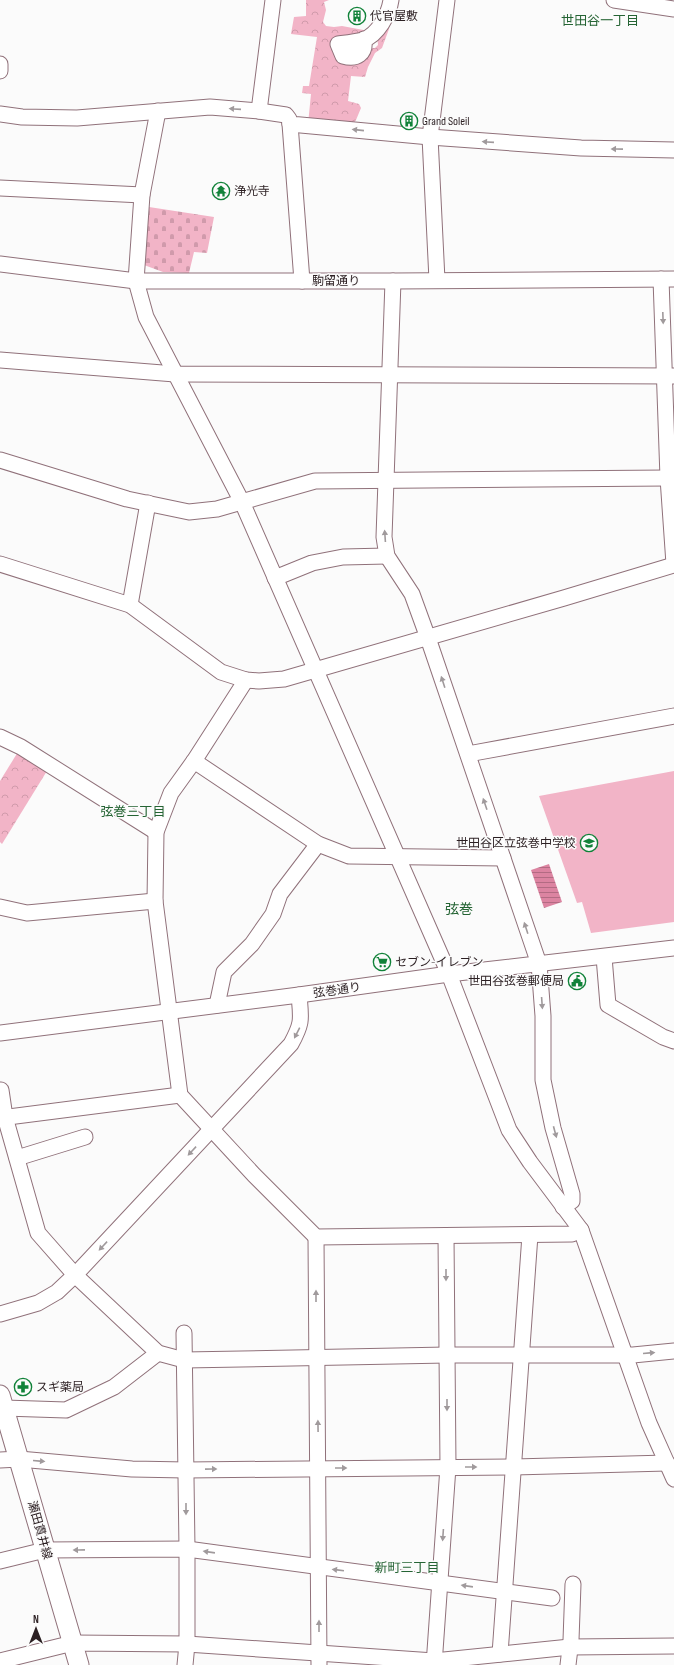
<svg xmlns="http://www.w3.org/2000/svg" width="674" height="1665" font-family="'Sofia Sans Condensed','Noto Sans JP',sans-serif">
	<defs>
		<pattern id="forest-crowns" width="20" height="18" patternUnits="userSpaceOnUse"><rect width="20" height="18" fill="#f2b4c7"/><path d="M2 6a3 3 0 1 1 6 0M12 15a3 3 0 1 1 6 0" fill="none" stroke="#d09aab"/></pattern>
		<pattern id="cemetery-stones" width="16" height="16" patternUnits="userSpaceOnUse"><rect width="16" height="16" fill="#f2b4c7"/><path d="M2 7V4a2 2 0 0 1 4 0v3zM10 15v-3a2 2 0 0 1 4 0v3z" fill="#d09aab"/></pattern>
		<pattern id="water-rules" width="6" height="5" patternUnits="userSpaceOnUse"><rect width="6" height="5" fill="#dc84a1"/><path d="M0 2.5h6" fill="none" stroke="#b36b83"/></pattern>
	</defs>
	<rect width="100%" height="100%" fill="#fbfbfb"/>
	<g fill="url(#forest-crowns)">
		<path d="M306 0H329L324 2 326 10 323 22 326 26 334 27 342 26 369 31 370 48H375L378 45 377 33 390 21 389 29 382 48 375 53 368 67 365 77 351 76 348 101 359 104 361 108 356 120 350 128 308 124 311 94 302 93 303 86H309L317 37 291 34 294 17 306 16Z"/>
		<path d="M21 747 50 766 2 844 0 842V781Z"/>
	</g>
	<path fill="url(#cemetery-stones)" d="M149 207 214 217 207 253 194 252 189 273 163 272 144 265 145 232Z"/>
	<path fill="#f2b4c7" d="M674 771V922L591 933 582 902 577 903 539 796Z"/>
	<path fill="url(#water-rules)" d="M549 864 562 902 544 908 531 870Z"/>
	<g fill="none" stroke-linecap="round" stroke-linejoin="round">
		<defs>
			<g id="minor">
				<path d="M614 0 674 9"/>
				<path d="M364 39C366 54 357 60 343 56L338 44C346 43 356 42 363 40 378 35 389 14 391 0"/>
				<path d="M0 64V71"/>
				<path d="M158 111 142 195 136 281 146 317 242 502 449 974 509 1130 530 1162 581 1230 649 1423 674 1479"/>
				<path d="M259 111 273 0"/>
				<path d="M0 114 22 117 77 118 210 107 259 111 286 115 289 119 290 124 430 137 581 148 674 150"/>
				<path d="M290 124 302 281"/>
				<path d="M0 188 142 195"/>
				<path d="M0 264 136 281H393L674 279"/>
				<path d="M661 279 668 478 674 564"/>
				<path d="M437 280 430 137 447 0"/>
				<path d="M393 281 384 537 387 556 412 594 428 638 539 964 543 1016V1080L553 1128 572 1194V1201L563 1207"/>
				<path d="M0 360 175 374 674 376"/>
				<path d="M0 460 127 499 189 512 217 509 315 481 668 478"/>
				<path d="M0 564 130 605 221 672 246 680 259 681 284 679 564 598 674 565"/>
				<path d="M275 578 312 563 343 557 387 556"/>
				<path d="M130 605 148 503"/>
				<path d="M246 680 194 761 171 793 156 832 155 901 180 1095 254 1175 316 1237 572 1234 581 1230"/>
				<path d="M0 737 21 747 156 832"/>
				<path d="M468 754 674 716"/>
				<path d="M194 761 318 844 349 856 503 858"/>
				<path d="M0 907 27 913 155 901"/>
				<path d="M604 957 608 1005 663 1037 674 1041"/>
				<path d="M217 1005 224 972 252 944 273 914 280 894 318 844"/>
				<path d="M0 1033 299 995 449 974 674 948"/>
				<path d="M1 1090 5 1117 38 1233 75 1275 158 1353 184 1360 447 1355H633L674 1351"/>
				<path d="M0 1118 180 1095"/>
				<path d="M17 1158 85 1137"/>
				<path d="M316 1237 319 1665"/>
				<path d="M0 1314 38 1303 57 1292 75 1275 291 1044C303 1022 301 1019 299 995"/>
				<path d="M184 1333 187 1549V1644L185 1665"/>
				<path d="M4 1408 66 1410 114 1387 158 1353"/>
				<path d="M0 1460 19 1459 132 1469 186 1470 514 1467 667 1463"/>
				<path d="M0 1561 45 1550 187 1549 552 1598"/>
				<path d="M500 1654 530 1235"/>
				<path d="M0 1661 73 1643 187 1644 434 1661 570 1647 674 1646"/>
				<path d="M434 1665 448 1467 446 1236"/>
				<path d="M568 1665 571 1640 573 1584"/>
			</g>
			<path id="major" d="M0 1395 79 1665"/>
		</defs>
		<use href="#minor" stroke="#90717a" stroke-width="17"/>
		<use href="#major" stroke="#90717a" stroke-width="21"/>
		<use href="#minor" stroke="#fff" stroke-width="15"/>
		<use href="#major" stroke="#fff" stroke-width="19"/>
	</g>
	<defs><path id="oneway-solid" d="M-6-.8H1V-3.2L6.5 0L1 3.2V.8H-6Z"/></defs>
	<g fill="#a09a9c">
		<use href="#oneway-solid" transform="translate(235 109) rotate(-176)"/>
		<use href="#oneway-solid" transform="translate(358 130) rotate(-174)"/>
		<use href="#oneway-solid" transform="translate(488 142) rotate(-176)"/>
		<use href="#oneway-solid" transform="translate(617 149) rotate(-179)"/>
		<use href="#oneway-solid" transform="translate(663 318) rotate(88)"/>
		<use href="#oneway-solid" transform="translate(385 536) rotate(-94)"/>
		<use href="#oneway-solid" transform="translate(443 682) rotate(-108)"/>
		<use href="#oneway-solid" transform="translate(485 804) rotate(-109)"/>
		<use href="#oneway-solid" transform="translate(526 928) rotate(-108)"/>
		<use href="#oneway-solid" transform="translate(542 1003) rotate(86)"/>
		<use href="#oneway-solid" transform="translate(297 1033) rotate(117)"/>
		<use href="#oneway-solid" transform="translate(555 1132) rotate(75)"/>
		<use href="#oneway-solid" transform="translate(192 1151) rotate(133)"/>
		<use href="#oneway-solid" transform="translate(103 1246) rotate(133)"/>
		<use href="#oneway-solid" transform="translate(446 1275) rotate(90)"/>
		<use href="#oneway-solid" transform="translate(316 1296) rotate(-90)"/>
		<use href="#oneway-solid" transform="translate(649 1353) rotate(-5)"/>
		<use href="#oneway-solid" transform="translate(447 1405) rotate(90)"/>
		<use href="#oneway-solid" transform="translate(318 1426) rotate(-91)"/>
		<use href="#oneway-solid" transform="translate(39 1461) rotate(5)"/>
		<use href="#oneway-solid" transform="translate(471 1467)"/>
		<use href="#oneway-solid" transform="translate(341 1468)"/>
		<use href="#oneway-solid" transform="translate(211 1469) rotate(-1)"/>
		<use href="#oneway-solid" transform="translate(186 1509) rotate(90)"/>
		<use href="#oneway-solid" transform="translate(443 1535) rotate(94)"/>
		<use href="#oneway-solid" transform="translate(79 1550) rotate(179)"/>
		<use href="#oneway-solid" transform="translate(209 1552) rotate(-172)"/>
		<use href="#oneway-solid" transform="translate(338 1570) rotate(-173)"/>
		<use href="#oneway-solid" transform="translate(467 1586) rotate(-172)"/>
		<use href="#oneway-solid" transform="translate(319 1626) rotate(-90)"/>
	</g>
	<defs>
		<symbol id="building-ring" viewBox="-11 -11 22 22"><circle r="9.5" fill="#fbfbfb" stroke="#118239" stroke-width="1.5"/><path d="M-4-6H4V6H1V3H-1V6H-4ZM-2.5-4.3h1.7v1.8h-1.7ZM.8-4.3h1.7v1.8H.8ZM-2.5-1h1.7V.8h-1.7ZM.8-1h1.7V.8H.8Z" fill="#118239"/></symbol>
		<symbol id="temple-ring" viewBox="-11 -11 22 22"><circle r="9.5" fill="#fbfbfb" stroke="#118239" stroke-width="1.5"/><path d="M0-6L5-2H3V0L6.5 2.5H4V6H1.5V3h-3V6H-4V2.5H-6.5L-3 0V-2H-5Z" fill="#118239"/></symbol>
		<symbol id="school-ring" viewBox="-11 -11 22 22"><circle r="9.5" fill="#fbfbfb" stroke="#118239" stroke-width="1.5"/><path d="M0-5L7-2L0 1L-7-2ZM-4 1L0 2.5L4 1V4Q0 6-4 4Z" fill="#118239"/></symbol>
		<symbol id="supermarket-ring" viewBox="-11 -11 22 22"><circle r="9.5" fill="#fbfbfb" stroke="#118239" stroke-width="1.5"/><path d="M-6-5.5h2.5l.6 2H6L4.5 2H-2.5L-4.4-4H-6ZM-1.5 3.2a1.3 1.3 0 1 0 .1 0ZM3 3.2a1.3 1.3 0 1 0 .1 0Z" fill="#118239"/></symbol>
		<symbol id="civic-ring" viewBox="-11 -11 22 22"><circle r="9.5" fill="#fbfbfb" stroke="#118239" stroke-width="1.5"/><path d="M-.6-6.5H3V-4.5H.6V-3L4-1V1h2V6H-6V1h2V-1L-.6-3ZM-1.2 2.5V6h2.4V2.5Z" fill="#118239"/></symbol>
		<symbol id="pharmacy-ring" viewBox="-11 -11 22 22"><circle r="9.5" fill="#fbfbfb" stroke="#118239" stroke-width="1.5"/><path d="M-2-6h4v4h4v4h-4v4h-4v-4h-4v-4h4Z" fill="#118239"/></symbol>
	</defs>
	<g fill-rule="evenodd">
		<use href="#building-ring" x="347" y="6" width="20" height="20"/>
		<use href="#building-ring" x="399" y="111" width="20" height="20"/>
		<use href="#temple-ring" x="211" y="181" width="20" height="20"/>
		<use href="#school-ring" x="579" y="833" width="20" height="20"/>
		<use href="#supermarket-ring" x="372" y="952" width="20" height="20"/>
		<use href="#civic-ring" x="567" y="971" width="20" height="20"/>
		<use href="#pharmacy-ring" x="13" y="1377" width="20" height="20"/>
	</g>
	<g text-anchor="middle" stroke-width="3" stroke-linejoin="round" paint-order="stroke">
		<g font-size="12" fill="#2b1f22" stroke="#fbfbfb" text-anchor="start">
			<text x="370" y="20">代官屋敷</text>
			<text x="422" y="125">Grand Soleil</text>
			<text x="234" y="195">浄光寺</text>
			<text x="576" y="847" text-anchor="end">世田谷区立弦巻中学校</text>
			<text x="395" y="966">セブン-イレブン</text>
			<text x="564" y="985" text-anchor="end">世田谷弦巻郵便局</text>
			<text x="36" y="1391">スギ薬局</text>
		</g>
		<g font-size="12" fill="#2b1f22" stroke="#fbfbfb">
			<text x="336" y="285">駒留通り</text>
			<text transform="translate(337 990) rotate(-8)" y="4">弦巻通り</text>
			<text transform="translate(40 1530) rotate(74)" y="4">瀬田貫井線</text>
		</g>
		<g font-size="13" fill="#256434" stroke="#fbfbfb">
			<text x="600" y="25">世田谷一丁目</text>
			<text x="133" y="816">弦巻三丁目</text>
			<text x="407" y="1572">新町三丁目</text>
		</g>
		<g font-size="14" fill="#256434" stroke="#fbfbfb">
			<text x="459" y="914">弦巻</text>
		</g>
	</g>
	<g transform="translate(36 1629)" stroke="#fbfbfb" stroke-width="3" paint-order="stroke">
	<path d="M0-3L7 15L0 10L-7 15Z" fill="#2b1f22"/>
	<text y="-6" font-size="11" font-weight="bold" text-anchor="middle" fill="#2b1f22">N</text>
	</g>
</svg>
